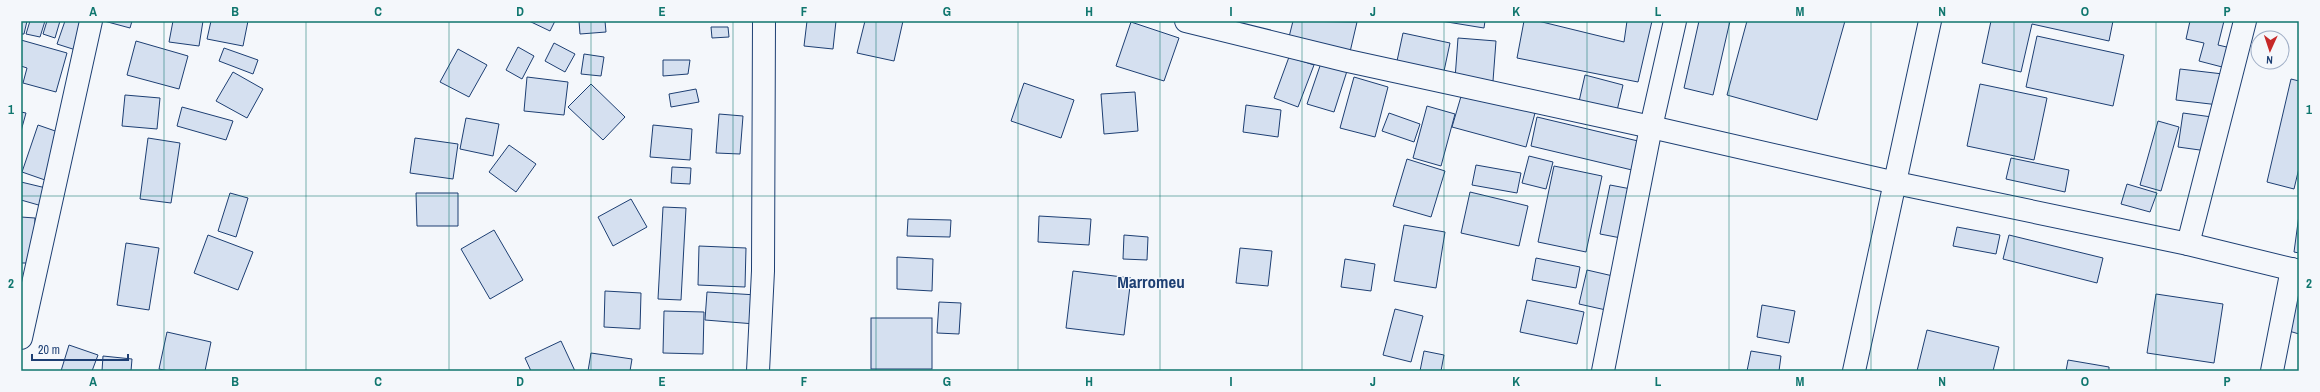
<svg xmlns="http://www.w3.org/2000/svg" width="2320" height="392" font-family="'Archivo Narrow',sans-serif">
	<rect width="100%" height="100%" fill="#f4f7fb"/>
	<g fill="#d5e0f0" stroke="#1d3f73">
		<path d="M21 21H27L24 34H21Z"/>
		<path d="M30 21H45L40 37 26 34Z"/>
		<path d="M47 21H60L55 38 43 34Z"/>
		<path d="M65 21H86L79 51 57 44Z"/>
		<path d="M104 21H132L130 28Z"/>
		<path d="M173 21H203L199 46 169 42Z"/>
		<path d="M211 21H248L243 46 207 39Z"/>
		<path d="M529 21H555L550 31Z"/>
		<path d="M579 21H605L606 32 580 34Z"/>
		<path d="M807 21H836L833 49 804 46Z"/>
		<path d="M865 21H903L894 61 857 53Z"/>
		<path d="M1293 21 1357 22 1350 52 1289 37Z"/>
		<path d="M1441 21H1485L1484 28Z"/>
		<path d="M1524 21H1538L1624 42 1627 21H1652L1638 82 1517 58Z"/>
		<path d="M1699 21H1730L1713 95 1684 88Z"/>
		<path d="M1747 21H1845L1817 120 1727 95Z"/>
		<path d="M1991 21H2113L2109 41 2032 24 2021 72 1982 63Z"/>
		<path d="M2190 21H2224L2218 45 2231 48 2226 68 2199 61 2204 43 2186 39Z"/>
		<path d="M1131 22 1179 38 1164 81 1116 66Z"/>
		<path d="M711 27H728L729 37 712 38Z"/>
		<path d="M1403 33 1450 43 1444 71 1397 61Z"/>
		<path d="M2037 36 2124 55 2113 106 2026 87Z"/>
		<path d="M1458 38 1496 41 1493 81 1455 79Z"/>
		<path d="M21 40 67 53 56 92 23 83 27 68 21 66Z"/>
		<path d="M136 41 188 56 179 89 127 75Z"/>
		<path d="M554 43 575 54 565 72 545 61Z"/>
		<path d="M518 47 534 56 522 79 506 70Z"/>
		<path d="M224 48 258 60 253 74 219 61Z"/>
		<path d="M458 49 487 65 469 97 440 82Z"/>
		<path d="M584 54 604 57 601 76 581 74Z"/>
		<path d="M1289 57 1314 65 1298 107 1274 98Z"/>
		<path d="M663 60H690L688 74 663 76Z"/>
		<path d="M1321 63 1347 71 1334 112 1307 104Z"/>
		<path d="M2180 69 2223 74 2219 105 2176 100Z"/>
		<path d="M233 72 263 89 247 118 216 101Z"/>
		<path d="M1585 75 1623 85 1616 115 1578 106Z"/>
		<path d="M527 77 568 82 564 115 524 111Z"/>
		<path d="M1354 77 1388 87 1375 137 1340 128Z"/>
		<path d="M2291 79 2299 81V168L2294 189 2267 182Z"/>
		<path d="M1024 83 1074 100 1061 138 1011 121Z"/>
		<path d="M591 84 625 117 603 140 568 107Z"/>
		<path d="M1980 84 2047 98 2034 160 1967 146Z"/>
		<path d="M696 89 699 102 671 107 669 94Z"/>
		<path d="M1135 92 1138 131 1104 134 1101 94Z"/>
		<path d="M1462 93 1535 113 1526 147 1452 127Z"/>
		<path d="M125 95 160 98 157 129 122 126Z"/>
		<path d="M1246 105 1281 110 1278 137 1243 132Z"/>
		<path d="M1427 106 1455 114 1441 166 1413 158Z"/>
		<path d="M182 107 233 121 226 140 177 126Z"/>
		<path d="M21 112 26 113 21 131Z"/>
		<path d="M1389 113 1420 124 1414 142 1382 131Z"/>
		<path d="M2183 113 2212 117 2207 151 2178 147Z"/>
		<path d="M719 114 743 116 740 154 716 153Z"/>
		<path d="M1537 117 1638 141 1632 170 1531 146Z"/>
		<path d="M466 118 499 124 493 156 460 149Z"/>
		<path d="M2158 121 2179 127 2161 191 2140 185Z"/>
		<path d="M38 125 61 133 45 180 22 172Z"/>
		<path d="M653 125 692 129 690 160 650 157Z"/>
		<path d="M148 138 180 143 171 203 140 199Z"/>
		<path d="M415 138 458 144 453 179 410 173Z"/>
		<path d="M509 145 536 164 516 192 489 172Z"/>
		<path d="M1529 156 1553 162 1546 189 1522 183Z"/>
		<path d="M2011 158 2069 170 2065 192 2006 179Z"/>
		<path d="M1407 159 1445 171 1431 217 1393 206Z"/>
		<path d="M1476 165 1521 173 1517 193 1472 185Z"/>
		<path d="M1554 166 1602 176 1586 252 1538 242Z"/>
		<path d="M672 167 691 168 690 184 671 183Z"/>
		<path d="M21 182 46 188 42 206 21 200Z"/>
		<path d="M2127 184 2157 193 2150 212 2121 204Z"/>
		<path d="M1610 185 1631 189 1621 238 1600 234Z"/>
		<path d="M1470 192 1528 206 1519 246 1461 233Z"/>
		<path d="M230 193 248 198 236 237 218 231Z"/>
		<path d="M416 193H458V226H417Z"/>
		<path d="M631 199 647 227 613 246 598 217Z"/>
		<path d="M663 207 686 208 681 300 658 299Z"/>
		<path d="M2299 215V253L2294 252Z"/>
		<path d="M1039 216 1091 219 1089 245 1038 242Z"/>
		<path d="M21 217 35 218 34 263H21Z"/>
		<path d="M908 219 951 220 950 237 907 236Z"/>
		<path d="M1404 225 1445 232 1436 288 1394 281Z"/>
		<path d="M1957 227 2000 235 1996 254 1953 246Z"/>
		<path d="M494 230 523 280 490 299 461 249Z"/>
		<path d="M208 235 253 252 238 290 194 273Z"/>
		<path d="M1124 235 1148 237 1147 260 1123 259Z"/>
		<path d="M2009 235 2103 258 2097 283 2003 259Z"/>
		<path d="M126 243 159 248 149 310 117 305Z"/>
		<path d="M699 246 746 248 745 287 698 285Z"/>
		<path d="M1240 248 1272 251 1268 286 1236 283Z"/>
		<path d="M897 257 933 259 932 291 897 289Z"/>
		<path d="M1536 258 1580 267 1576 288 1532 280Z"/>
		<path d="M1345 259 1375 264 1371 291 1341 287Z"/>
		<path d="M1587 270 1613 276 1606 310 1579 304Z"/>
		<path d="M1073 271 1131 278 1124 335 1066 328Z"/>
		<path d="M2297 290 2299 291V334L2289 331Z"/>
		<path d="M605 291 641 293 640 329 604 327Z"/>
		<path d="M707 292 757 295 755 324 705 320Z"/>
		<path d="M2156 294 2223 304 2214 363 2147 353Z"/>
		<path d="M1527 300 1584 312 1577 344 1520 332Z"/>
		<path d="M939 302 961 303 959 334 937 333Z"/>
		<path d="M1762 305 1795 311 1789 343 1757 337Z"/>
		<path d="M1395 309 1423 316 1411 362 1383 355Z"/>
		<path d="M664 311 704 312 703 354 663 353Z"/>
		<rect x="871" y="318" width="61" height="51"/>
		<path d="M1927 330 1999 347 1993 371H1917Z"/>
		<path d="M167 332 211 342 205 371H169L159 369Z"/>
		<path d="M561 341 575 371H531L525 358Z"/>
		<path d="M69 345 98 355 92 371H61Z"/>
		<path d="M1424 351 1444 355 1441 371H1420Z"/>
		<path d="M1751 351 1781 356 1779 371H1747Z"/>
		<path d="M591 353 632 359 630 371H588Z"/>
		<path d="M103 356 132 359 131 371H102Z"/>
		<path d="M2068 360 2109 367V371H2066Z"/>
	</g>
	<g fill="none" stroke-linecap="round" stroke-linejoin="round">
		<defs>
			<g id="street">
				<path d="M1186 21 1348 61 1651 127 1896 183 2188 244 2299 271"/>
				<path d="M2188 244 2245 21"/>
				<path d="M21 338 91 21"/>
				<path d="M758 371 763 271 764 21"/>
				<path d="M1603 371 1651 127 1675 21"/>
				<path d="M1854 371 1930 21"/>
				<path d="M2272 371 2292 269"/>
			</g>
		</defs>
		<use href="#street" stroke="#1d3f73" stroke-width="24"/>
		<use href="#street" stroke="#f4f7fb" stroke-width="22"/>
	</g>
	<path fill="none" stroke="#0f766e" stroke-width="1" stroke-opacity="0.55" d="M164 21V371M306 21V371M449 21V371M591 21V371M733 21V371M876 21V371M1018 21V371M1160 21V371M1302 21V371M1444 21V371M1587 21V371M1729 21V371M1871 21V371M2014 21V371M2156 21V371M21 196H2299"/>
	<g text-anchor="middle" stroke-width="3" stroke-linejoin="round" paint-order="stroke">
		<g font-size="17" font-weight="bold" fill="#1d3f73" stroke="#f4f7fb">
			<text x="1151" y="288">Marromeu</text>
		</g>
	</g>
	<rect width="2320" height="392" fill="none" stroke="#f4f7fb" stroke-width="44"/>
	<g transform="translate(2270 50) rotate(183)"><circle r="19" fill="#f4f7fb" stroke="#9eadc5"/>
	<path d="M0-3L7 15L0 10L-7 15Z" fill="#c62828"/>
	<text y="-6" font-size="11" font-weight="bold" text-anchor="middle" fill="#1d3f73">N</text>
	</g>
	<path d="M32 354v6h96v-6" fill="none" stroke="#1d3f73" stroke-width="2"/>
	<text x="38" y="354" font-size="12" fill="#1d3f73" stroke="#f4f7fb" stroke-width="3" paint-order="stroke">20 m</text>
	<rect x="22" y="22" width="2276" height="348" fill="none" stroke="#0f766e" stroke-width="1.5"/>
	<g font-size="13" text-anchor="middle" font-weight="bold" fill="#0f766e">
		<text x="93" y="16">A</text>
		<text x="235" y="16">B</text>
		<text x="378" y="16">C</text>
		<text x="520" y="16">D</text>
		<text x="662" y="16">E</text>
		<text x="804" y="16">F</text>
		<text x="947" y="16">G</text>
		<text x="1089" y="16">H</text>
		<text x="1231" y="16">I</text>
		<text x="1373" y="16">J</text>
		<text x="1516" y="16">K</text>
		<text x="1658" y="16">L</text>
		<text x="1800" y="16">M</text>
		<text x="1942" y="16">N</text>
		<text x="2085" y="16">O</text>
		<text x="2227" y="16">P</text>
		<text x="11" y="114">1</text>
		<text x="2309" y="114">1</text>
		<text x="11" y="288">2</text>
		<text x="2309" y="288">2</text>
		<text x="93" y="386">A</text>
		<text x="235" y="386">B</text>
		<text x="378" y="386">C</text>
		<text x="520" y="386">D</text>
		<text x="662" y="386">E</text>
		<text x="804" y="386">F</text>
		<text x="947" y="386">G</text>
		<text x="1089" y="386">H</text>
		<text x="1231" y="386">I</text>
		<text x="1373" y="386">J</text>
		<text x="1516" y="386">K</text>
		<text x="1658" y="386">L</text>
		<text x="1800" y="386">M</text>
		<text x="1942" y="386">N</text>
		<text x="2085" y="386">O</text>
		<text x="2227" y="386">P</text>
	</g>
</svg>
